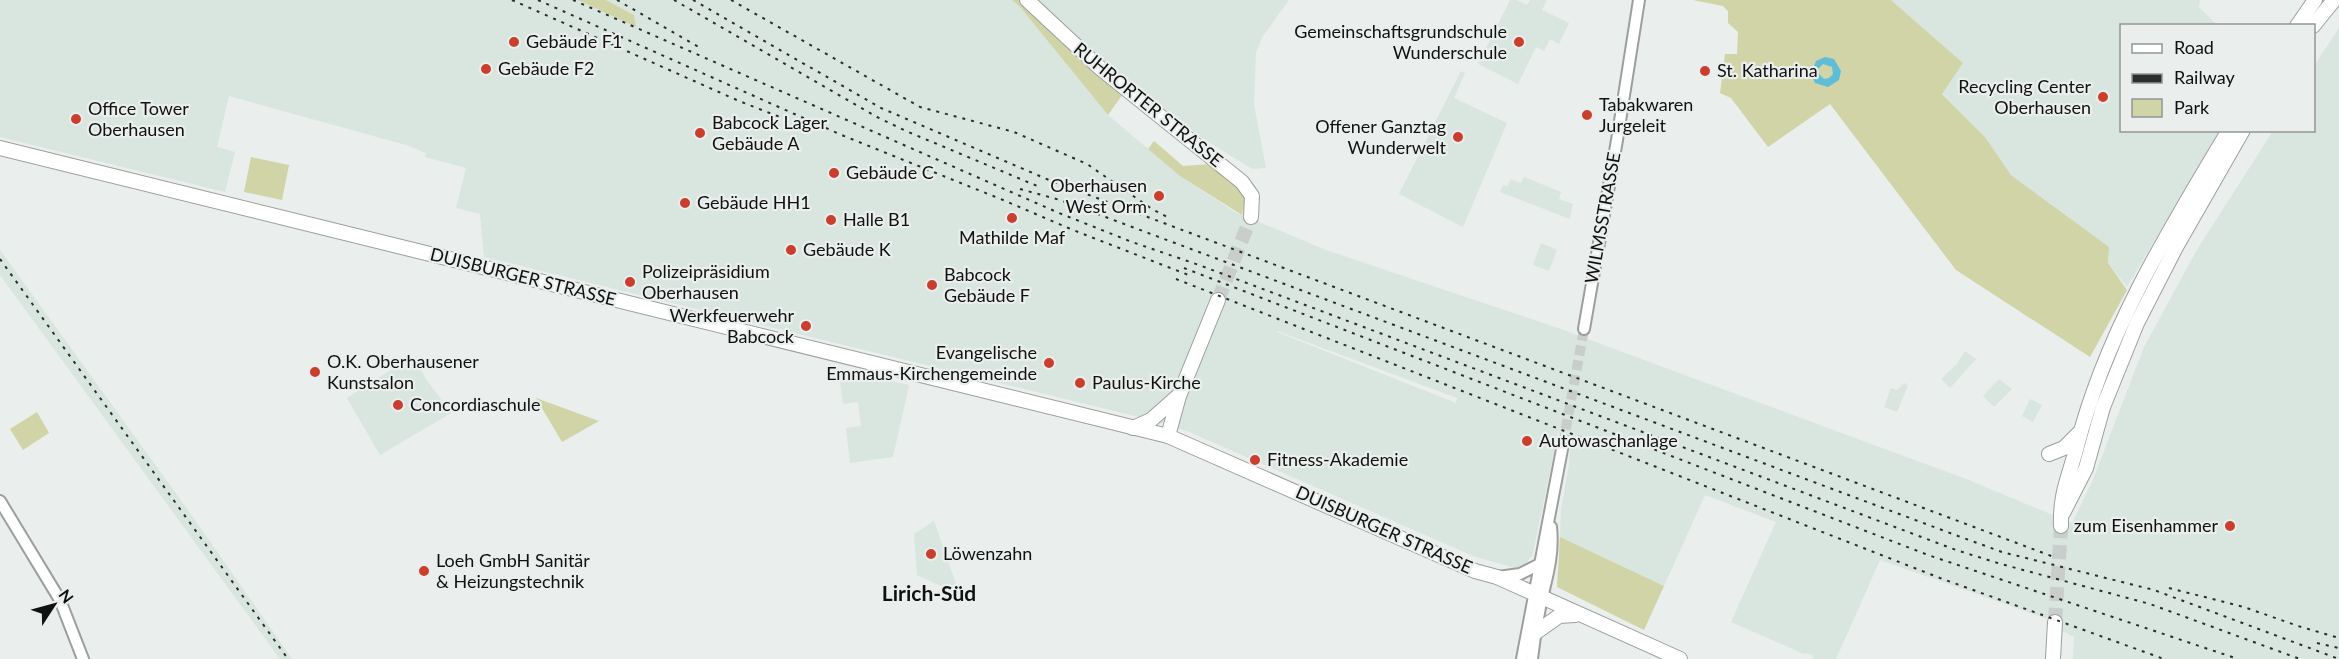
<svg xmlns="http://www.w3.org/2000/svg" width="2339" height="659" font-family="Lato,sans-serif">
	<rect width="100%" height="100%" fill="#eaeeec"/>
	<g fill="#d9e5df" fill-rule="evenodd">
		<path d="M0 0H578L635 26 634 15 606 0H1012L1020 7 1108 115 1180 176 1235 212 1326 250 1555 327 1966 479 2072 523 2092 482 2144 347 2198 248 2273 131 2314 130V66L2339 28V659H2073L2074 637 2062 631V624L1880 560 1836 659H1813L1814 656 1806 653 1804 654 1731 622 1776 522 1705 495 1664 586 1560 537 1561 510 1569 465 1571 438 1558 433 1532 557H1530L1527 563 1515 568 1473 556 1187 431 1135 416 484 257 480 214 456 208 466 168 425 157 426 153 406 145 229 96 217 147 235 152 225 192 0 137ZM1277 331 1457 398 1456 403 1277 332Z"/>
		<path d="M1036 0H1289L1263 36 1256 52 1254 105 1266 168 1252 169 1202 138 1090 51Z"/>
		<path d="M1510 0H1517L1527 5 1530 0H1547L1542 10 1569 23 1559 44 1550 39 1544 51 1536 47 1518 84 1478 64Z"/>
		<path d="M1891 0H2200L2199 7 2217 25 2122 26V130L2219 131 2127 287 2108 263 2109 247 2011 175 1985 137 1942 93 1963 63Z"/>
		<path d="M1461 71 1465 73 1454 98 1507 123 1463 227 1399 194Z"/>
		<path d="M1524 177 1561 192 1559 199 1573 204 1570 219 1500 192 1503 185 1508 186 1510 179 1521 183Z"/>
		<path d="M1541 243 1557 250 1549 271 1533 265Z"/>
		<path d="M0 250 190 513 292 659H280L0 275Z"/>
		<path d="M1965 351 1976 359 1950 388 1941 379 1957 364Z"/>
		<path d="M411 357 414 361 416 360 426 379 451 413 380 455 347 398Z"/>
		<path d="M842 370 909 385 893 457 850 463 846 428 861 426 858 402 843 404 839 375Z"/>
		<path d="M1999 379 2012 389 1994 407 1983 396Z"/>
		<path d="M1905 383 1908 386 1897 412 1884 407 1891 388 1897 390Z"/>
		<path d="M2030 399 2042 405 2033 422 2022 416Z"/>
		<path d="M934 521 957 587 952 591 917 575 914 534Z"/>
	</g>
	<g fill="#d1d4a7">
		<path d="M578 0H606L634 15 636 27Z"/>
		<path d="M1012 0H1020L1123 94 1108 115 1020 7Z"/>
		<path d="M1693 0H1891L1963 63 1942 94 1985 137 2011 175 2109 247 2108 263 2127 290 2090 357 1956 270 1830 104 1768 147 1731 98 1720 93 1725 54H1737L1738 32 1728 23V11L1723 6Z"/>
		<path d="M1154 141 1183 166 1211 164 1246 194 1242 215 1180 176 1148 149Z"/>
		<path d="M251 157 289 165 282 200 244 192Z"/>
		<path d="M536 398 599 421 562 442Z"/>
		<path d="M37 412 49 433 23 450 10 429Z"/>
		<path d="M1560 537 1664 586 1644 630 1557 587Z"/>
	</g>
	<path fill="#60bdd8" fill-rule="evenodd" d="M1825 57 1834 59 1841 71 1839 80 1828 87 1815 83 1811 74 1816 61ZM1823 64 1832 67 1833 74 1829 78 1824 79 1819 74 1818 69Z"/>
	<g fill="none" stroke-linecap="round" stroke-linejoin="round">
		<path stroke="#c9cdcb" stroke-width="10" stroke-dasharray="10 5" stroke-linecap="butt" d="M1563 444 1584 329"/>
		<g stroke="#c9cdcb" stroke-width="14" stroke-dasharray="14 7" stroke-linecap="butt">
			<path d="M1218 300 1251 217"/>
			<path d="M2055 622 2061 526"/>
		</g>
		<defs>
			<g id="minor">
				<path d="M1584 329 1617 140 1639 0"/>
				<path d="M0 501 60 600 83 659"/>
				<path d="M1498 577 1520 574 1540 564"/>
				<path d="M1522 659 1563 444"/>
				<path d="M1532 659C1534 640 1537 621 1541 602 1547 577 1554 554 1551 527"/>
			</g>
			<g id="major">
				<path d="M1027 0 1100 68 1242 182 1252 196 1251 217"/>
				<path d="M2297 26 2315 0"/>
				<path d="M2313 26 2334 0"/>
				<path d="M0 148 1168 436 1475 571 1497 577 1680 659"/>
				<path d="M1133 428 1151 420 1177 397"/>
				<path d="M1168 436 1179 396 1218 300"/>
				<path d="M2049 454 2064 448 2080 432"/>
				<path d="M2063 513 2086 468 2103 407 2137 323 2176 247 2243 130"/>
				<path d="M2061 526C2060 492 2069 477 2077 446 2106 332 2169 230 2229 130"/>
				<path d="M1535 633 1559 616 1575 615"/>
				<path d="M2053 659 2055 622"/>
			</g>
		</defs>
		<use href="#minor" stroke="#9c9f9d" stroke-width="14"/>
		<use href="#major" stroke="#9c9f9d" stroke-width="16"/>
		<use href="#minor" stroke="#fff" stroke-width="10"/>
		<use href="#major" stroke="#fff" stroke-width="14"/>
		<g stroke="#2c2d2d" stroke-width="2" stroke-dasharray="3 6" stroke-linecap="butt">
			<path d="M512 0 739 101 790 121"/>
			<path d="M538 0 844 136 1003 200 1073 230 1191 276"/>
			<path d="M573 0 1059 213 1132 242 1199 265 1956 550 2001 564 2150 604 2300 659"/>
			<path d="M617 0 702 49"/>
			<path d="M674 0 877 117 906 131 1042 188"/>
			<path d="M693 0 881 108 1049 180 2054 557"/>
			<path d="M731 0 920 107 1014 132 1087 164 1152 209 1171 219"/>
			<path d="M1020 189 1060 200 1958 536 2002 552 2154 590 2339 659"/>
			<path d="M0 259 288 659"/>
			<path d="M1184 268 1928 555 2238 659"/>
			<path d="M1176 279 1940 578 2164 659"/>
			<path d="M2169 588 2244 607 2298 626 2339 638"/>
			<path d="M2317 643 2339 648"/>
		</g>
	</g>
	<g fill="#ca3e2e" stroke="#eaeeec" stroke-width="2">
		<circle cx="514" cy="42" r="6"/>
		<circle cx="1519" cy="42" r="6"/>
		<circle cx="486" cy="69" r="6"/>
		<circle cx="1705" cy="71" r="6"/>
		<circle cx="2103" cy="97" r="6"/>
		<circle cx="1587" cy="115" r="6"/>
		<circle cx="76" cy="119" r="6"/>
		<circle cx="700" cy="133" r="6"/>
		<circle cx="1458" cy="137" r="6"/>
		<circle cx="834" cy="173" r="6"/>
		<circle cx="1159" cy="196" r="6"/>
		<circle cx="685" cy="203" r="6"/>
		<circle cx="1012" cy="218" r="6"/>
		<circle cx="831" cy="220" r="6"/>
		<circle cx="791" cy="250" r="6"/>
		<circle cx="630" cy="282" r="6"/>
		<circle cx="932" cy="285" r="6"/>
		<circle cx="806" cy="326" r="6"/>
		<circle cx="1049" cy="363" r="6"/>
		<circle cx="315" cy="372" r="6"/>
		<circle cx="1080" cy="383" r="6"/>
		<circle cx="398" cy="405" r="6"/>
		<circle cx="1527" cy="441" r="6"/>
		<circle cx="1255" cy="460" r="6"/>
		<circle cx="2230" cy="526" r="6"/>
		<circle cx="931" cy="554" r="6"/>
		<circle cx="424" cy="571" r="6"/>
	</g>
	<g text-anchor="middle" stroke-width="4.5" stroke-linejoin="round" paint-order="stroke">
		<g font-size="18" fill="#101111" stroke="#eaeeec" text-anchor="start">
			<text x="1507" y="38" text-anchor="end">Gemeinschaftsgrundschule<tspan x="1507" dy="21">Wunderschule</tspan></text>
			<text x="526" y="48">Gebäude F1</text>
			<text x="498" y="75">Gebäude F2</text>
			<text x="1717" y="77">St. Katharina</text>
			<text x="2091" y="93" text-anchor="end">Recycling Center<tspan x="2091" dy="21">Oberhausen</tspan></text>
			<text x="1599" y="111">Tabakwaren<tspan x="1599" dy="21">Jurgeleit</tspan></text>
			<text x="88" y="115">Office Tower<tspan x="88" dy="21">Oberhausen</tspan></text>
			<text x="712" y="129">Babcock Lager<tspan x="712" dy="21">Gebäude A</tspan></text>
			<text x="1446" y="133" text-anchor="end">Offener Ganztag<tspan x="1446" dy="21">Wunderwelt</tspan></text>
			<text x="846" y="179">Gebäude C</text>
			<text x="1147" y="192" text-anchor="end">Oberhausen<tspan x="1147" dy="21">West Orm</tspan></text>
			<text x="697" y="209">Gebäude HH1</text>
			<text x="843" y="226">Halle B1</text>
			<text x="1012" y="244" text-anchor="middle">Mathilde Maf</text>
			<text x="803" y="256">Gebäude K</text>
			<text x="642" y="278">Polizeipräsidium<tspan x="642" dy="21">Oberhausen</tspan></text>
			<text x="944" y="281">Babcock<tspan x="944" dy="21">Gebäude F</tspan></text>
			<text x="794" y="322" text-anchor="end">Werkfeuerwehr<tspan x="794" dy="21">Babcock</tspan></text>
			<text x="1037" y="359" text-anchor="end">Evangelische<tspan x="1037" dy="21">Emmaus-Kirchengemeinde</tspan></text>
			<text x="327" y="368">O.K. Oberhausener<tspan x="327" dy="21">Kunstsalon</tspan></text>
			<text x="1092" y="389">Paulus-Kirche</text>
			<text x="410" y="411">Concordiaschule</text>
			<text x="1539" y="447">Autowaschanlage</text>
			<text x="1267" y="466">Fitness-Akademie</text>
			<text x="2218" y="532" text-anchor="end">zum Eisenhammer</text>
			<text x="943" y="560">Löwenzahn</text>
			<text x="436" y="567">Loeh GmbH Sanitär<tspan x="436" dy="21">&amp; Heizungstechnik</tspan></text>
		</g>
		<g font-size="18" fill="#101111" stroke="#eaeeec">
			<text transform="translate(1148 105) rotate(39)" y="6">RUHRORTER STRASSE</text>
			<text transform="translate(1603 218) rotate(-80)" y="6">WILMSSTRASSE</text>
			<text transform="translate(523 277) rotate(14)" y="6">DUISBURGER STRASSE</text>
			<text transform="translate(1384 530) rotate(24)" y="6">DUISBURGER STRASSE</text>
		</g>
		<g font-size="21" font-weight="bold" fill="#101111" stroke="#eaeeec">
			<text x="929" y="601">Lirich-Süd</text>
		</g>
	</g>
	<rect x="2120" y="24" width="195" height="108" fill="#eaeeec" stroke="#939694" stroke-width="1.5"/>
	<rect x="2132" y="44" width="30" height="9" fill="#ffffff" stroke="#939694" stroke-width="1.5"/>
	<text x="2174" y="54" font-size="18" fill="#101111">Road</text>
	<rect x="2132" y="74" width="30" height="9" fill="#2c2d2d" stroke="#939694" stroke-width="1.5"/>
	<text x="2174" y="84" font-size="18" fill="#101111">Railway</text>
	<rect x="2132" y="99" width="30" height="18" fill="#d1d4a7" stroke="#939694" stroke-width="1.5"/>
	<text x="2174" y="114" font-size="18" fill="#101111">Park</text>
	<g transform="translate(54 605) rotate(54)" stroke="#eaeeec" stroke-width="4.5" paint-order="stroke">
	<path d="M0-4.5L10 22L0 15L-10 22Z" fill="#101111"/>
	<text y="-9" font-size="16" font-weight="bold" text-anchor="middle" fill="#101111">N</text>
	</g>
</svg>
